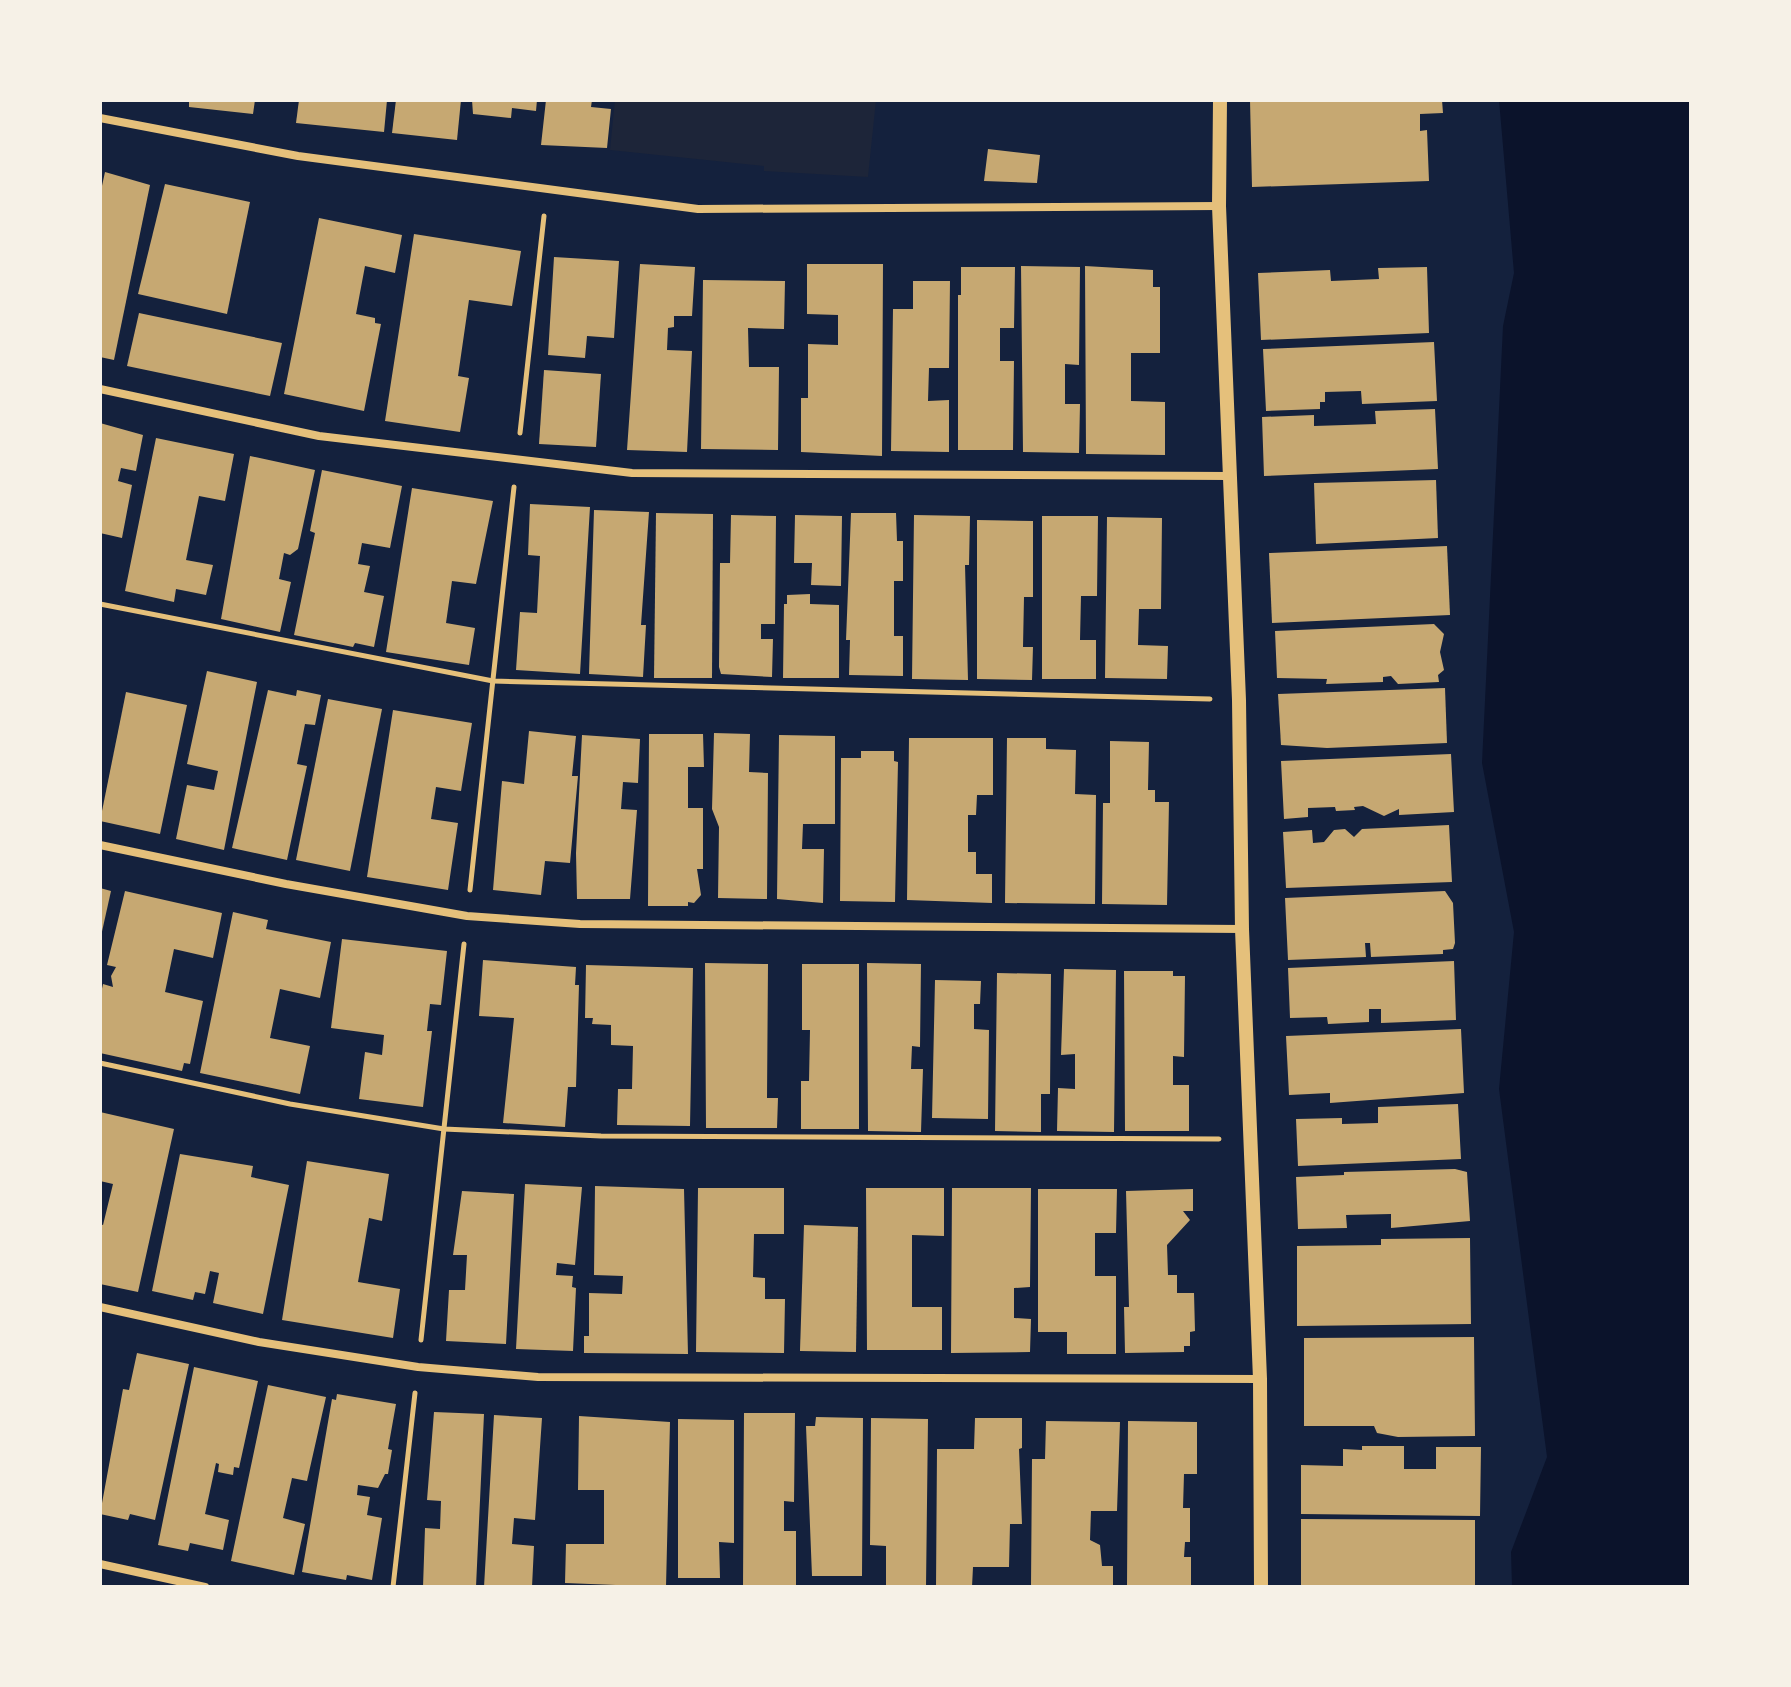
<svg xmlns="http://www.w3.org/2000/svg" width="1791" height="1687" font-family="'Varela Round',sans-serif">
	<rect width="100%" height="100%" fill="#14213d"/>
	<path fill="#1d2539" d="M615 100H876L868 177 764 171V166L610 150Z"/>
	<path fill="#0b132b" d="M1499 100H1691V1587H1512L1511 1552 1547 1457 1499 1089 1514 932 1482 763 1503 326 1514 273Z"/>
	<g fill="#c6a872">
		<path d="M189 100H255L253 114 189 107Z"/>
		<path d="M299 100H387L384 132 296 123Z"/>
		<path d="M396 100H461L457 140 392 133Z"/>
		<path d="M472 100H537L536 111 512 108 511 118 473 114Z"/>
		<path d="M546 100H592L591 107 611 109 607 148 541 145Z"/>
		<path d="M1250 100H1442L1443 113 1420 114V131L1427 130 1429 181 1252 187Z"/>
		<path d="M988 149 1040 155 1037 183 984 181Z"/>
		<path d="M105 172 150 185 114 360 100 357V195Z"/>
		<path d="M165 184 250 202 227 314 138 294Z"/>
		<path d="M319 218 402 235 395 273 365 266 356 314 375 318V323L381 324 364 411 284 394Z"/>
		<path d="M414 234 521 251 512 306 469 300 458 376 469 378 460 432 385 421Z"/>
		<path d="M554 257 619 261 614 338 587 336 585 358 548 355Z"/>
		<path d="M640 264 695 267 692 316H674V327L668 328 667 350 692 351 687 452 627 450Z"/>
		<path d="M807 264H883L882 456 801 452V398H808V344L838 345V315L807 314Z"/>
		<path d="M1021 266 1080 267 1079 365 1065 364V404H1080L1079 453 1023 452Z"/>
		<path d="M1085 266 1153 270V287H1160V353H1131V401L1165 402V455L1086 454Z"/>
		<path d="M961 267H1015L1014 328H1000V361H1014L1013 450H958V295H961Z"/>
		<path d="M1427 267 1429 333 1261 340 1258 273 1330 270 1331 281 1379 279 1378 268Z"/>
		<path d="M703 280 785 281 784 329 748 328 749 367H779L778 450 701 449Z"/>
		<path d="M913 281H950L949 368H929L928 401 949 400V452L891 451 893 309H913Z"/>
		<path d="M139 313 282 343 270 396 127 366Z"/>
		<path d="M1434 342 1437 401 1362 404 1361 391 1325 392V402H1320V409L1266 411 1263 349Z"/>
		<path d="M544 370 601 374 596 447 539 444Z"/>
		<path d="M1435 409 1438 469 1264 476 1262 417 1314 415V426L1376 424 1375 411Z"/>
		<path d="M100 423 143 435 136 471 121 468 118 481 132 485 122 538 100 533Z"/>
		<path d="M156 438 234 454 225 501 199 496 186 560 213 565 206 595 176 589 174 602 125 591Z"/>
		<path d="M250 456 315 470 298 549 290 555 284 553 279 579 291 582 280 632 221 619Z"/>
		<path d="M322 470 402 486 390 548 362 543 358 564 370 566 364 592 384 596 374 647 355 643 353 647 294 635 315 533 310 531Z"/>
		<path d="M1436 480 1438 538 1316 544 1314 483Z"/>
		<path d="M412 488 493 501 476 584 452 581 446 623 475 628 469 665 386 652Z"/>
		<path d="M530 504 590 507 580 674 516 670 520 612 537 613 540 556 528 555Z"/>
		<path d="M594 510 649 512 641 625H646L643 677 589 674Z"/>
		<path d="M656 513 713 514 712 678H654Z"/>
		<path d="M851 513H896L897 541H903V581H894V636H903V676L849 675 850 640H846Z"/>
		<path d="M731 515 776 516 775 624H761V639H773L772 677 721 674 719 667 720 563H730Z"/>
		<path d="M795 515 842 516 841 586 811 585 812 563H794Z"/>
		<path d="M914 515 970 516 969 565H965L968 680 912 679Z"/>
		<path d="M1042 516H1098L1097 596H1081L1080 640H1096V679H1042Z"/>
		<path d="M1107 517 1162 518 1161 609H1139L1138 645 1168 646 1167 679 1105 678Z"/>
		<path d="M977 520 1033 521V597H1024L1023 647H1033L1032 680 977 679Z"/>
		<path d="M1447 546 1450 615 1272 623 1269 553Z"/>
		<path d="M810 594V604L839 605V678H783L784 604H787V595Z"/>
		<path d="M1434 624 1444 634 1440 652 1444 670 1438 675 1439 682 1398 684 1391 676 1383 677V682L1326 684 1327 679 1277 678 1275 631Z"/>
		<path d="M207 671 257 682 224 850 176 839 187 785 214 790 218 771 187 764Z"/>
		<path d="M1445 688 1447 743 1327 748 1281 745 1278 694Z"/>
		<path d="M268 690 296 696 297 690 321 695 315 725 305 724 297 764 307 766 287 860 232 848Z"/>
		<path d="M126 692 187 705 160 834 100 821Z"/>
		<path d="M328 699 382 709 350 871 296 860Z"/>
		<path d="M393 710 472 723 461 791 436 787 431 819 458 823 448 890 367 877Z"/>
		<path d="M529 731 576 736 572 776H578L570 863 545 861 541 895 493 890 502 781 524 784Z"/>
		<path d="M714 733 750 734 749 772 768 773 767 899 718 898 719 827 712 809Z"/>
		<path d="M649 734H703L704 767H688V808H703V869H697L701 895 694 903 688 902V906H648Z"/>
		<path d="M582 735 640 739 638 783 623 782 621 809 637 810 630 899H577L576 853Z"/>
		<path d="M779 735 835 736V824H803L802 849H824L823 903 777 899Z"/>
		<path d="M909 738H993V795H977L976 815H968V852H976V874H992V903L907 900Z"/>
		<path d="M1007 738H1046V749L1076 750 1075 794 1096 795 1095 904 1005 903Z"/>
		<path d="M1110 741 1149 742 1148 790H1155V802H1169L1167 905 1102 904 1103 803H1110Z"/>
		<path d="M861 751H894V761L898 762 895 902 840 901 841 758H861Z"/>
		<path d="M1451 754 1454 812 1399 815V809L1384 816 1363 806 1354 807 1355 810 1336 811 1335 807 1308 808V817L1284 819 1281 761Z"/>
		<path d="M1449 825 1452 882 1286 888 1283 832 1312 830 1313 843 1324 842 1334 830 1345 829 1354 837 1362 829Z"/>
		<path d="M100 888 111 891 101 936H100Z"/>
		<path d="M125 891 222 913 213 958 174 949 165 992 203 1001 190 1064 184 1063 182 1071 100 1053V998L103 984 113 987 111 976 116 967 107 965Z"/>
		<path d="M1445 891 1453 903 1455 943 1453 949 1443 950V954L1371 957 1370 943H1365L1366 957 1288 960 1285 898Z"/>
		<path d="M233 912 268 920 266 929 331 942 320 998 280 989 270 1038 310 1046 300 1094 200 1073Z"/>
		<path d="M342 939 447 951 441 1005 430 1004 427 1031H432L423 1107 359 1099 365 1052 382 1055 384 1035 331 1028Z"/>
		<path d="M483 960 576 967 575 985H579L576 1087H568L565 1127 503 1123 514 1018 479 1016Z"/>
		<path d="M1454 961 1456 1020 1381 1023V1009H1369V1022L1328 1024 1327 1017 1290 1018 1288 968Z"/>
		<path d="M705 963 768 964 767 1098H778L777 1128H706Z"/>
		<path d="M867 963 921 964 920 1047 912 1046 911 1069H923L921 1132 868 1131Z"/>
		<path d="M802 964H859V1129H801V1081H809L810 1030H802Z"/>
		<path d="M586 965 693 968 690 1126 617 1125 618 1089H632L633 1046 611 1045V1025L592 1024 593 1018H585Z"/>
		<path d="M1064 969 1116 970 1114 1132 1057 1131 1058 1088 1075 1089V1054L1061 1055Z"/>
		<path d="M1124 971H1173V976H1185L1184 1057 1173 1056V1085H1189V1131H1125Z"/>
		<path d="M997 973 1051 974 1050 1094H1041V1132L995 1131Z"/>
		<path d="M935 980 981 981 980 1004H974V1029L989 1030 988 1119 932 1118Z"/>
		<path d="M1461 1029 1464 1093 1330 1103V1093L1289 1095 1286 1036Z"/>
		<path d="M1458 1104 1461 1159 1298 1166 1296 1119 1342 1118V1124L1378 1123V1107Z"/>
		<path d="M100 1112 174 1129 138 1292 100 1284V1224L103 1225 113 1184 100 1181Z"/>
		<path d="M180 1154 253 1166 251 1177 289 1185 263 1314 213 1303 219 1273 210 1271 205 1294 195 1292 193 1300 152 1291Z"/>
		<path d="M307 1161 389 1174 382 1221 369 1218 358 1282 400 1289 393 1338 282 1320Z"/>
		<path d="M1455 1169 1467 1172 1470 1221 1391 1228V1214L1346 1215 1347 1228 1298 1229 1296 1177 1344 1175V1172Z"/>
		<path d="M525 1184 582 1187 575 1265 557 1263 556 1275 573 1276 572 1287 576 1288 573 1351 516 1349Z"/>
		<path d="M595 1186 684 1189 688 1354 584 1353V1336H589V1293L622 1294 623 1276 594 1275Z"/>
		<path d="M698 1188H784V1234H754L753 1277 765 1278V1299H785L784 1353 696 1352Z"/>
		<path d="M866 1188H944V1236L912 1235V1307H942V1350H867Z"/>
		<path d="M952 1188H1031L1030 1287 1014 1288V1318L1031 1319 1030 1352 951 1353Z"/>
		<path d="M1038 1189H1117L1116 1233H1095V1276H1116V1354H1067V1332H1038Z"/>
		<path d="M1193 1189V1211H1183L1190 1220 1167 1245 1168 1275H1177V1293H1194L1195 1331 1190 1332V1346H1184V1352L1125 1353 1124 1307H1129L1126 1191Z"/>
		<path d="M462 1191 514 1194 506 1344 446 1341 449 1290H465L467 1255H453Z"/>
		<path d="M804 1225 858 1227 856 1352 800 1351Z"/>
		<path d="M1470 1238 1471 1324 1297 1326V1246L1381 1245V1239Z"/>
		<path d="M1474 1337 1475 1436 1398 1437 1377 1433 1374 1426H1304V1338Z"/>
		<path d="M137 1353 189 1364 155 1520 130 1514 128 1520 100 1514 123 1389 129 1390Z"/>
		<path d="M194 1367 258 1381 239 1468 234 1467 233 1475 218 1472 219 1464 216 1463 205 1514 229 1520 223 1550 190 1543 188 1551 158 1545Z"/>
		<path d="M268 1385 326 1397 307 1481 292 1478 283 1518 305 1524 294 1575 231 1561Z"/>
		<path d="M337 1394 396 1404 388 1449 392 1450 388 1474H385L378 1488 358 1485 357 1495 370 1497 367 1515 382 1518 372 1580 347 1575 346 1580 302 1572 332 1399 336 1400Z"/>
		<path d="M434 1412 484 1414 476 1587H423L425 1528 440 1529 441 1501 427 1500Z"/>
		<path d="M744 1413H795L794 1502 784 1501V1531H796V1587H743Z"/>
		<path d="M494 1415 542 1418 535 1520 514 1518 512 1544 534 1546 532 1587H484Z"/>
		<path d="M579 1416 670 1422 666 1587 565 1583 566 1544H604V1490H578Z"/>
		<path d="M816 1417 863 1418 862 1576H812L806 1426H815Z"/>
		<path d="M871 1418 928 1419 926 1587H886V1546L870 1545Z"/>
		<path d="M975 1418H1022V1448L1019 1449 1022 1524H1010L1009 1567H973L972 1587H936L937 1449H974Z"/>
		<path d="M678 1419 734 1420V1543L719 1542 720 1578H678Z"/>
		<path d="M1046 1421 1120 1422 1117 1511H1091L1090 1540 1100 1545 1102 1566H1113V1587H1031L1032 1459H1045Z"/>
		<path d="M1128 1421 1197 1422V1474H1184L1183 1508H1190V1542H1185L1184 1557H1191V1587H1127Z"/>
		<path d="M1362 1446H1404V1469H1436V1447H1481L1480 1516 1301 1514V1465L1343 1466V1449L1362 1450Z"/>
		<path d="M1301 1519 1475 1520V1587H1301Z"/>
	</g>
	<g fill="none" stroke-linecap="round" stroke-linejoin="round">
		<g stroke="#e5c07b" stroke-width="5">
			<path d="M520 433 544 216"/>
			<path d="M100 604 493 681 1210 699"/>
			<path d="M470 890 514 487"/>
			<path d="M100 1063 290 1104 444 1129 601 1136 1219 1139"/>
			<path d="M421 1340 464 944"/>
			<path d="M393 1587 415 1393"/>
		</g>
		<g stroke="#e5c07b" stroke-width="8">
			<path d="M100 118 298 156 698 209 1219 206"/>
			<path d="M100 389 319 436 632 473 1230 476"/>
			<path d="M100 845 286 884 467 916 580 924 1242 929"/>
			<path d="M100 1307 259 1342 418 1367 538 1377 1260 1379"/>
			<path d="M100 1564 205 1587"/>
		</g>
		<path stroke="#e5c07b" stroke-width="14" d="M1220 100 1219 206 1239 700 1242 929 1260 1379 1261 1587"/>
	</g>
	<rect width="1791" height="1687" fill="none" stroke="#f6f1e7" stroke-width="204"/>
</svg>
